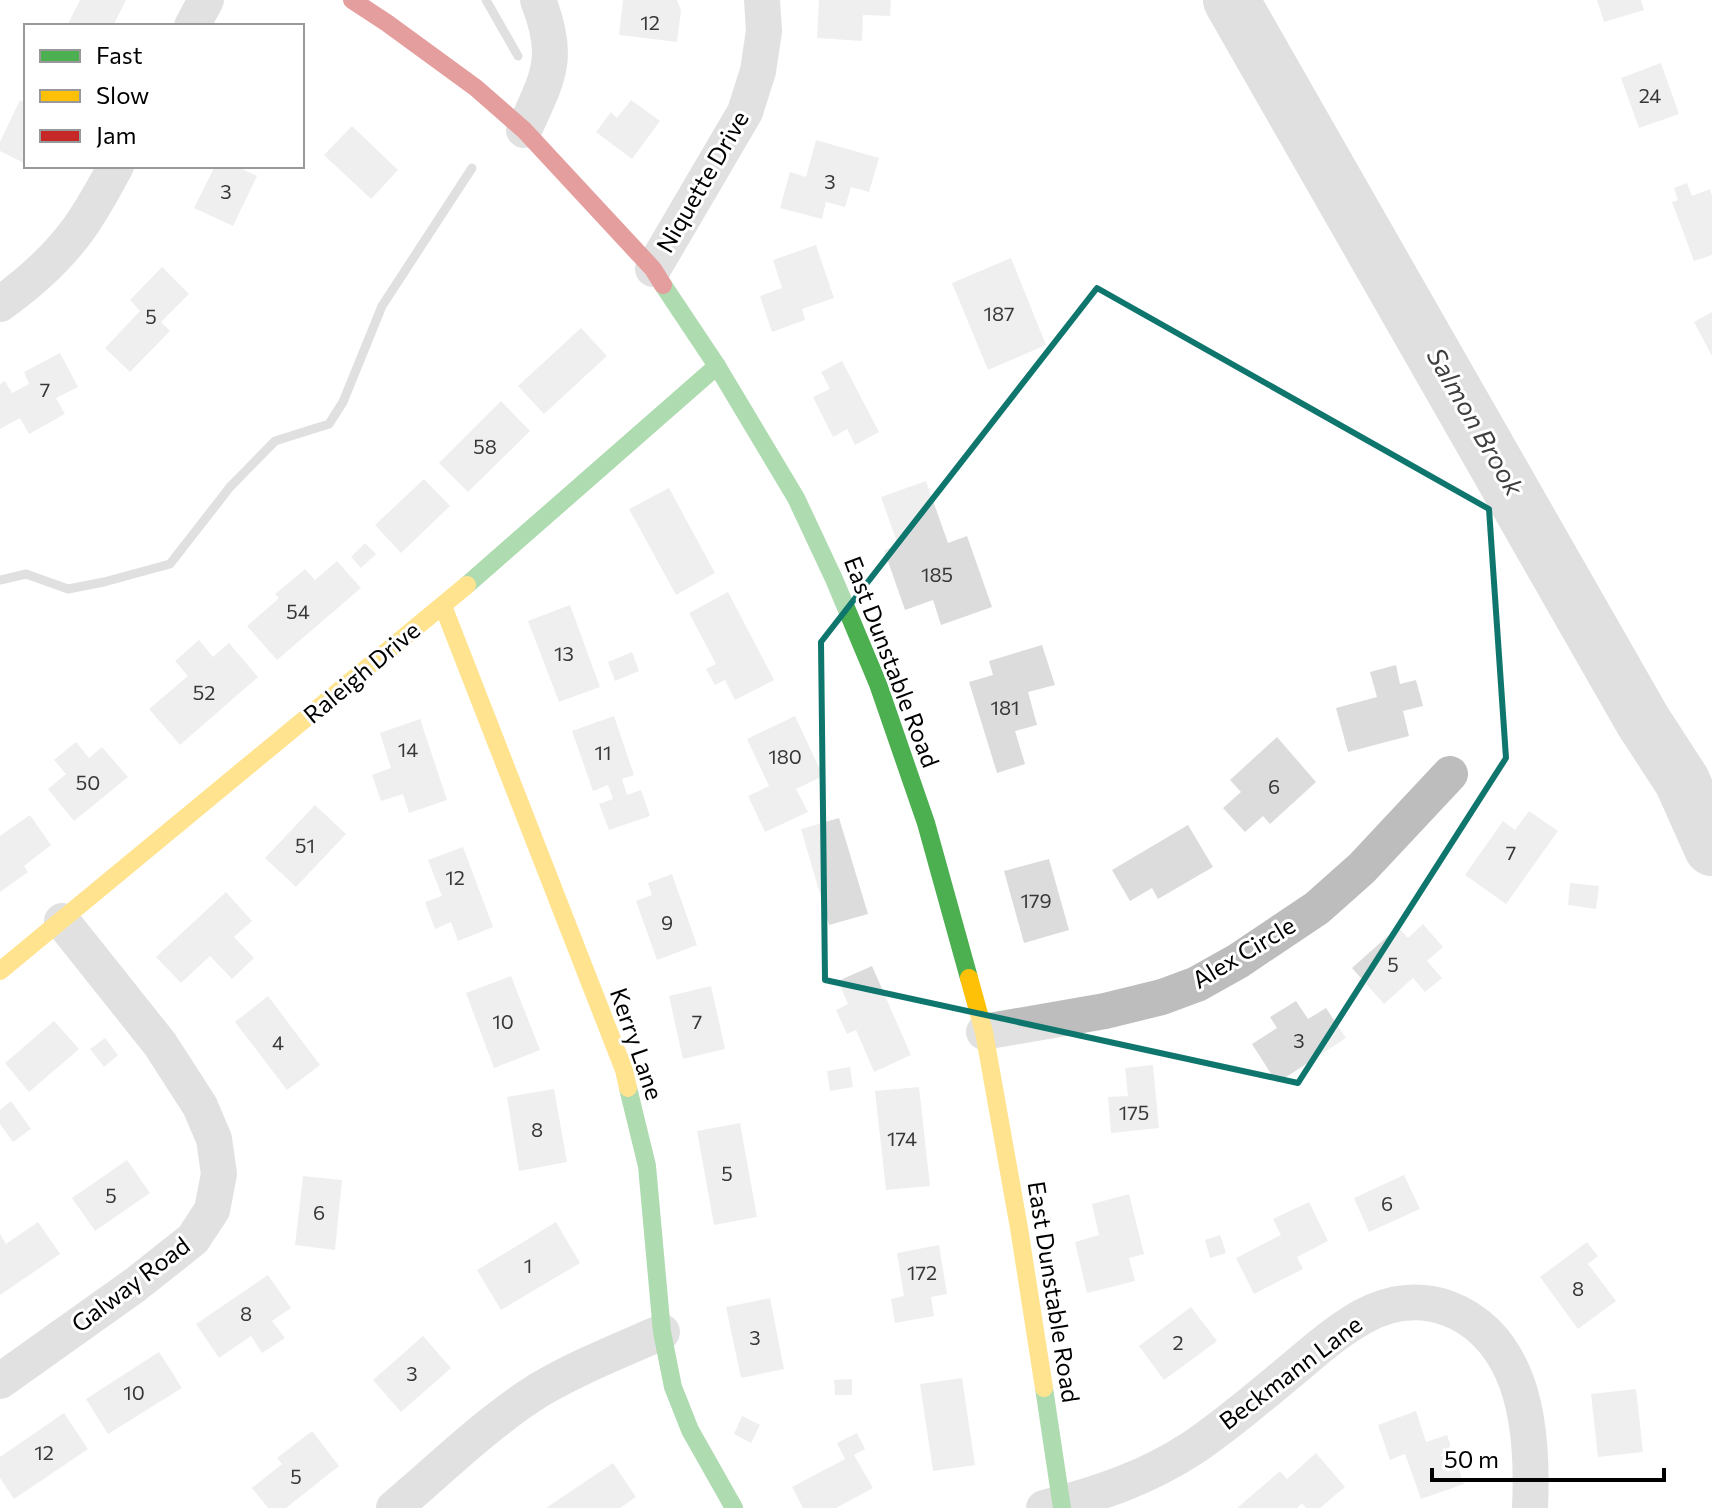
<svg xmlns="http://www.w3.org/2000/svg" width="1712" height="1508" font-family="Commissioner,sans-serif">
	<rect width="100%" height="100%" fill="#fff"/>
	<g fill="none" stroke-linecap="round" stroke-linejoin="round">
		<g stroke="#bbb" stroke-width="9">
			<path d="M486 0 518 56"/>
			<path d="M0 580 26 574 68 589 104 582 170 564 230 487 275 441 329 424 343 402 382 306 472 168"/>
		</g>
		<path stroke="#bbb" stroke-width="56" d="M1231 0 1643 721 1682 781 1712 848"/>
	</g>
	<g fill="#dcdcdc">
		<path d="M80 0H126L113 26H67Z"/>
		<path d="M623 0H677L681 10 677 42 619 35Z"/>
		<path d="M819 0H891L890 16 863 15 862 41 817 38Z"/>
		<path d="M1597 0H1641L1644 10 1604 22Z"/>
		<path d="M1661 63 1679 114 1639 128 1621 78Z"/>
		<path d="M20 100 26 103V164L0 151V142Z"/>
		<path d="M631 100 660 121 632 159 596 132 611 112 617 118Z"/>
		<path d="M352 126 398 170 371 199 324 155Z"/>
		<path d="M816 140 879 158 869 192 851 187 845 207 826 202 822 219 780 208 790 172 806 177Z"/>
		<path d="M215 166H236L257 176 233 226 194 208Z"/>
		<path d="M1687 183 1692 196 1710 189 1712 196V255L1694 261 1672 202 1678 200 1674 188Z"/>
		<path d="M816 245 834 298 802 309 805 320 772 332 760 296 782 288 773 260Z"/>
		<path d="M1011 258 1046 345 988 370 952 283Z"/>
		<path d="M162 267 189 294 161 322 170 331 130 372 105 348 140 311 130 300Z"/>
		<path d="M1712 312V356L1694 322Z"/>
		<path d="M581 328 607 356 544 414 518 386Z"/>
		<path d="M60 353 78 387 56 398 65 414 29 434 20 418 0 429V384L5 381 12 393 29 384 24 372Z"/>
		<path d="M842 361 879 432 855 445 847 429 833 437 813 397 830 389 821 372Z"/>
		<path d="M501 401 530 431 468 492 439 463Z"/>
		<path d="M424 479 450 506 401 553 375 525Z"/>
		<path d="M926 481 948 543 967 536 992 607 941 625 933 600 905 610 884 550 898 545 881 497Z"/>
		<path d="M669 488 715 573 676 595 629 509Z"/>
		<path d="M365 543 376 554 361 568 351 557Z"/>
		<path d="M337 561 361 588 277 660 247 626 279 598 275 594 305 569 315 580Z"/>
		<path d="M728 592 774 680 735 700 725 680 715 685 706 669 716 664 689 613Z"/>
		<path d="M570 605 600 687 559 702 528 621Z"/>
		<path d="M199 640 213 657 229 643 258 677 180 745 149 709 188 676 175 661Z"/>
		<path d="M1042 645 1055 685 1028 692 1037 725 1015 731 1025 764 997 773 969 682 993 675 989 661Z"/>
		<path d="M632 652 639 671 615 681 608 662Z"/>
		<path d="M1396 665 1400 684 1416 680 1423 706 1403 711 1409 736 1348 752 1336 708 1377 697 1370 672Z"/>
		<path d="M614 716 634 775 622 779 627 795 641 790 650 816 609 830 599 804 613 799 608 785 593 791 572 731Z"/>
		<path d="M795 716 823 776 796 789 808 812 765 832 748 796 769 786 747 739Z"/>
		<path d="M420 719 447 800 409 813 403 794 381 801 372 775 391 768 380 733Z"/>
		<path d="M1277 737 1316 782 1270 824 1263 816 1245 832 1223 808 1241 792 1230 780Z"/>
		<path d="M76 742 89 758 102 747 128 777 74 821 48 789 66 774 54 760Z"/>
		<path d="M315 805 346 834 296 887 265 858Z"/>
		<path d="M1529 811 1558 831 1506 904 1465 875 1503 821 1515 830Z"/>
		<path d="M30 815 51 845 24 866 28 872 0 892V836Z"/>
		<path d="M839 818 868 914 829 925 801 829Z"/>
		<path d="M1188 825 1213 867 1158 899 1152 888 1130 901 1112 870Z"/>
		<path d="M463 847 493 927 458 941 451 922 435 929 425 902 442 896 428 860Z"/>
		<path d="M1049 859 1069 930 1024 943 1004 871Z"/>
		<path d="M672 874 697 945 657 960 636 901 652 895 648 883Z"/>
		<path d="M1570 883 1599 886 1596 909 1568 905Z"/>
		<path d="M226 892 252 921 234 937 254 958 232 979 210 956 181 983 156 957Z"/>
		<path d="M1423 924 1443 947 1427 961 1442 978 1425 992 1413 978 1384 1004 1352 968 1398 927 1408 938Z"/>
		<path d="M872 966 911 1055 874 1072 856 1030 847 1034 836 1010 848 1004 838 981Z"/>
		<path d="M511 976 540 1050 494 1068 466 993Z"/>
		<path d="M711 986 725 1049 683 1059 669 996Z"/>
		<path d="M268 996 320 1065 287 1090 235 1022Z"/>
		<path d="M1296 1001 1308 1019 1326 1008 1346 1038 1277 1083 1252 1044 1277 1028 1270 1017Z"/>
		<path d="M54 1021 79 1049 29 1092 5 1063Z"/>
		<path d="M105 1038 118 1055 104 1067 90 1049Z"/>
		<path d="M1153 1065 1159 1128 1111 1133 1108 1097 1128 1096 1125 1068Z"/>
		<path d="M850 1067 853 1087 830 1091 827 1071Z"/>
		<path d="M919 1087 930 1186 886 1190 875 1091Z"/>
		<path d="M554 1089 567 1162 519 1171 507 1097Z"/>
		<path d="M11 1101 31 1129 13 1142 0 1124V1110Z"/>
		<path d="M740 1123 757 1217 714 1225 697 1131Z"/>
		<path d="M127 1160 150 1193 95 1231 72 1198Z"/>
		<path d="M1404 1175 1420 1209 1369 1232 1354 1198Z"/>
		<path d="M303 1176 342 1180 335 1250 295 1245Z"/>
		<path d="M1129 1194 1144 1254 1129 1258 1135 1281 1087 1293 1075 1242 1099 1235 1092 1204Z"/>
		<path d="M1309 1202 1328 1241 1297 1257 1303 1269 1254 1294 1236 1258 1281 1235 1273 1219Z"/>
		<path d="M38 1222 60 1254 0 1295V1234L6 1244Z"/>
		<path d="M556 1222 580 1263 501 1310 477 1270Z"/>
		<path d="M1220 1235 1226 1253 1210 1258 1205 1240Z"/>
		<path d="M1587 1242 1598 1256 1588 1264 1616 1301 1578 1329 1540 1277Z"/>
		<path d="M939 1245 947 1294 931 1297 934 1316 895 1323 891 1299 904 1296 897 1253Z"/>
		<path d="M268 1275 291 1308 272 1321 285 1338 262 1353 251 1336 219 1358 196 1324Z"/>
		<path d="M770 1298 784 1369 741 1378 726 1307Z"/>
		<path d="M1191 1307 1217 1341 1164 1380 1139 1346Z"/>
		<path d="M423 1336 451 1368 401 1412 373 1380Z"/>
		<path d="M159 1352 182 1388 108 1434 86 1399Z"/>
		<path d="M962 1378 975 1465 933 1471 920 1384Z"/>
		<path d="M852 1379V1395H835L834 1380Z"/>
		<path d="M1636 1389 1643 1452 1598 1457 1591 1394Z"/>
		<path d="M1416 1411 1426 1442 1447 1435 1464 1484 1421 1499 1405 1454 1390 1460 1378 1425Z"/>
		<path d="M64 1413 88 1449 14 1499 0 1478V1457Z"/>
		<path d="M742 1416 760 1425 751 1443 734 1434Z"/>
		<path d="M312 1431 339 1466 286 1508H268L252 1488 282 1464 277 1458Z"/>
		<path d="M857 1433 865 1449 854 1455 873 1488 836 1508H803L792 1487 845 1459 837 1443Z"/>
		<path d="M1316 1453 1345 1487 1320 1508H1306L1302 1503 1297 1508H1237L1280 1471 1287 1479Z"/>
		<path d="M613 1463 636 1497 620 1508H546Z"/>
	</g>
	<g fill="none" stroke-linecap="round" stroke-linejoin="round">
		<g stroke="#bdbdbd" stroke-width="36">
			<path d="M192 26 206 0"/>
			<path d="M524 130C548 77 561 58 538 0"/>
			<path d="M653 269 745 112 758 71 764 31 762 0"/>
			<path d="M0 304C28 284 57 258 77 231 92 211 104 188 116 166"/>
			<path d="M984 1032 1105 1011 1162 997 1197 984 1238 961 1317 908 1362 868 1450 774"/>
			<path d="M0 1381 135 1285 193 1239 212 1210 219 1174 214 1139 200 1106 160 1044 62 921"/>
			<path d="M394 1508C439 1470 489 1421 539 1390 578 1367 621 1350 662 1332"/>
			<path d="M1044 1508C1099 1494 1147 1478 1194 1447 1231 1422 1265 1392 1299 1364 1319 1347 1339 1330 1362 1317 1421 1284 1485 1310 1512 1371 1530 1410 1532 1465 1530 1508"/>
		</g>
		<g stroke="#4caf50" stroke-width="18">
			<path d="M663 285 717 366 796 498 834 579 878 684 926 823 969 978"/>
			<path d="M467 585 717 366"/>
			<path d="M628 1088 647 1166 662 1332 673 1387 690 1430 734 1508"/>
			<path d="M1044 1388 1062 1508"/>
		</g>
		<g stroke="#ffc107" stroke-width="18">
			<path d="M443 606 624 1070 628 1088"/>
			<path d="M0 971 467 585"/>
			<path d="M969 978 984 1032 1019 1228 1044 1388"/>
		</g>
		<path stroke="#c62828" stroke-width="18" d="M352 0 387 23 476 88 524 130 653 269 663 285"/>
	</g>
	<path d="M0 0H1712V1508H0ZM1097 288 1489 509 1506 758 1298 1083 825 980 821 642Z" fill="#fff" fill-opacity=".55" fill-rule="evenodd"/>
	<path fill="none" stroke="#0f766e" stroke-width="6" stroke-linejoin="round" d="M1097 288 1489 509 1506 758 1298 1083 825 980 821 642Z"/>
	<g text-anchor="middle" stroke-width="6" stroke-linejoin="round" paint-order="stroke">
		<g font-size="20" fill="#373737">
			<text x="650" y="30">12</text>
			<text x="1650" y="103">24</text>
			<text x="830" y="189">3</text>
			<text x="226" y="199">3</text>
			<text x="999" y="321">187</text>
			<text x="151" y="324">5</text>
			<text x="45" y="397">7</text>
			<text x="485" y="454">58</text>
			<text x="937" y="582">185</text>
			<text x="298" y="619">54</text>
			<text x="564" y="661">13</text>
			<text x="204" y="700">52</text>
			<text x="1005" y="715">181</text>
			<text x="408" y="757">14</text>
			<text x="603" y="760">11</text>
			<text x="785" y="764">180</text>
			<text x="88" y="790">50</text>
			<text x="1274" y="794">6</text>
			<text x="305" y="853">51</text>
			<text x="1511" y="860">7</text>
			<text x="455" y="885">12</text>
			<text x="1036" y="908">179</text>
			<text x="667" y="930">9</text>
			<text x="1393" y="972">5</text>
			<text x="503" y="1029">10</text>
			<text x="697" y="1029">7</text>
			<text x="1299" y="1048">3</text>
			<text x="278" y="1050">4</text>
			<text x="1134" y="1120">175</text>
			<text x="537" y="1137">8</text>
			<text x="902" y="1146">174</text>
			<text x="727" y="1181">5</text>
			<text x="111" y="1203">5</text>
			<text x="1387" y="1211">6</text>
			<text x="319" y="1220">6</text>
			<text x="528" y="1273">1</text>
			<text x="922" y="1280">172</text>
			<text x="1578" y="1296">8</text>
			<text x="246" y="1321">8</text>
			<text x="755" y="1345">3</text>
			<text x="1178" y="1350">2</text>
			<text x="412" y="1381">3</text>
			<text x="134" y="1400">10</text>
			<text x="44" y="1460">12</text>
			<text x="296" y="1484">5</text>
		</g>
		<g font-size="24" fill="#000" stroke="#fff">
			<text transform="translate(703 182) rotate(-60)" y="8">Niquette Drive</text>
			<text transform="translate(891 662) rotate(69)" y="8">East Dunstable Road</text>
			<text transform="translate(362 673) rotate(-40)" y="8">Raleigh Drive</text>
			<text transform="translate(1244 953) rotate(-31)" y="8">Alex Circle</text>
			<text transform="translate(636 1044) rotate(71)" y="8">Kerry Lane</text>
			<text transform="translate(131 1285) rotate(-37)" y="8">Galway Road</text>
			<text transform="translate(1053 1292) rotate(81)" y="8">East Dunstable Road</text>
			<text transform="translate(1291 1373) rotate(-37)" y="8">Beckmann Lane</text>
		</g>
		<g font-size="26" font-style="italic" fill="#3f3f3f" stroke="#fff">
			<text transform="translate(1475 422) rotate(60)" y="9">Salmon Brook</text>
		</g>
	</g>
	<rect x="24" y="24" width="280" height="144" fill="#ffffff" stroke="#999999" stroke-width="2"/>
	<rect x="40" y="50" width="40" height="12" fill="#4caf50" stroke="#999999" stroke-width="2"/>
	<text x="96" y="64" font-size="24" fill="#000000">Fast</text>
	<rect x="40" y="90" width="40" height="12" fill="#ffc107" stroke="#999999" stroke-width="2"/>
	<text x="96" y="104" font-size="24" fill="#000000">Slow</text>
	<rect x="40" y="130" width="40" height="12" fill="#c62828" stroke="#999999" stroke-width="2"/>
	<text x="96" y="144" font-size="24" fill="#000000">Jam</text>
	<path d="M1432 1468v12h232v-12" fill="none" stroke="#000000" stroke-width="4"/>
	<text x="1444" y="1468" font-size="24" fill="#000000" stroke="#ffffff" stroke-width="6" paint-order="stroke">50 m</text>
</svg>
